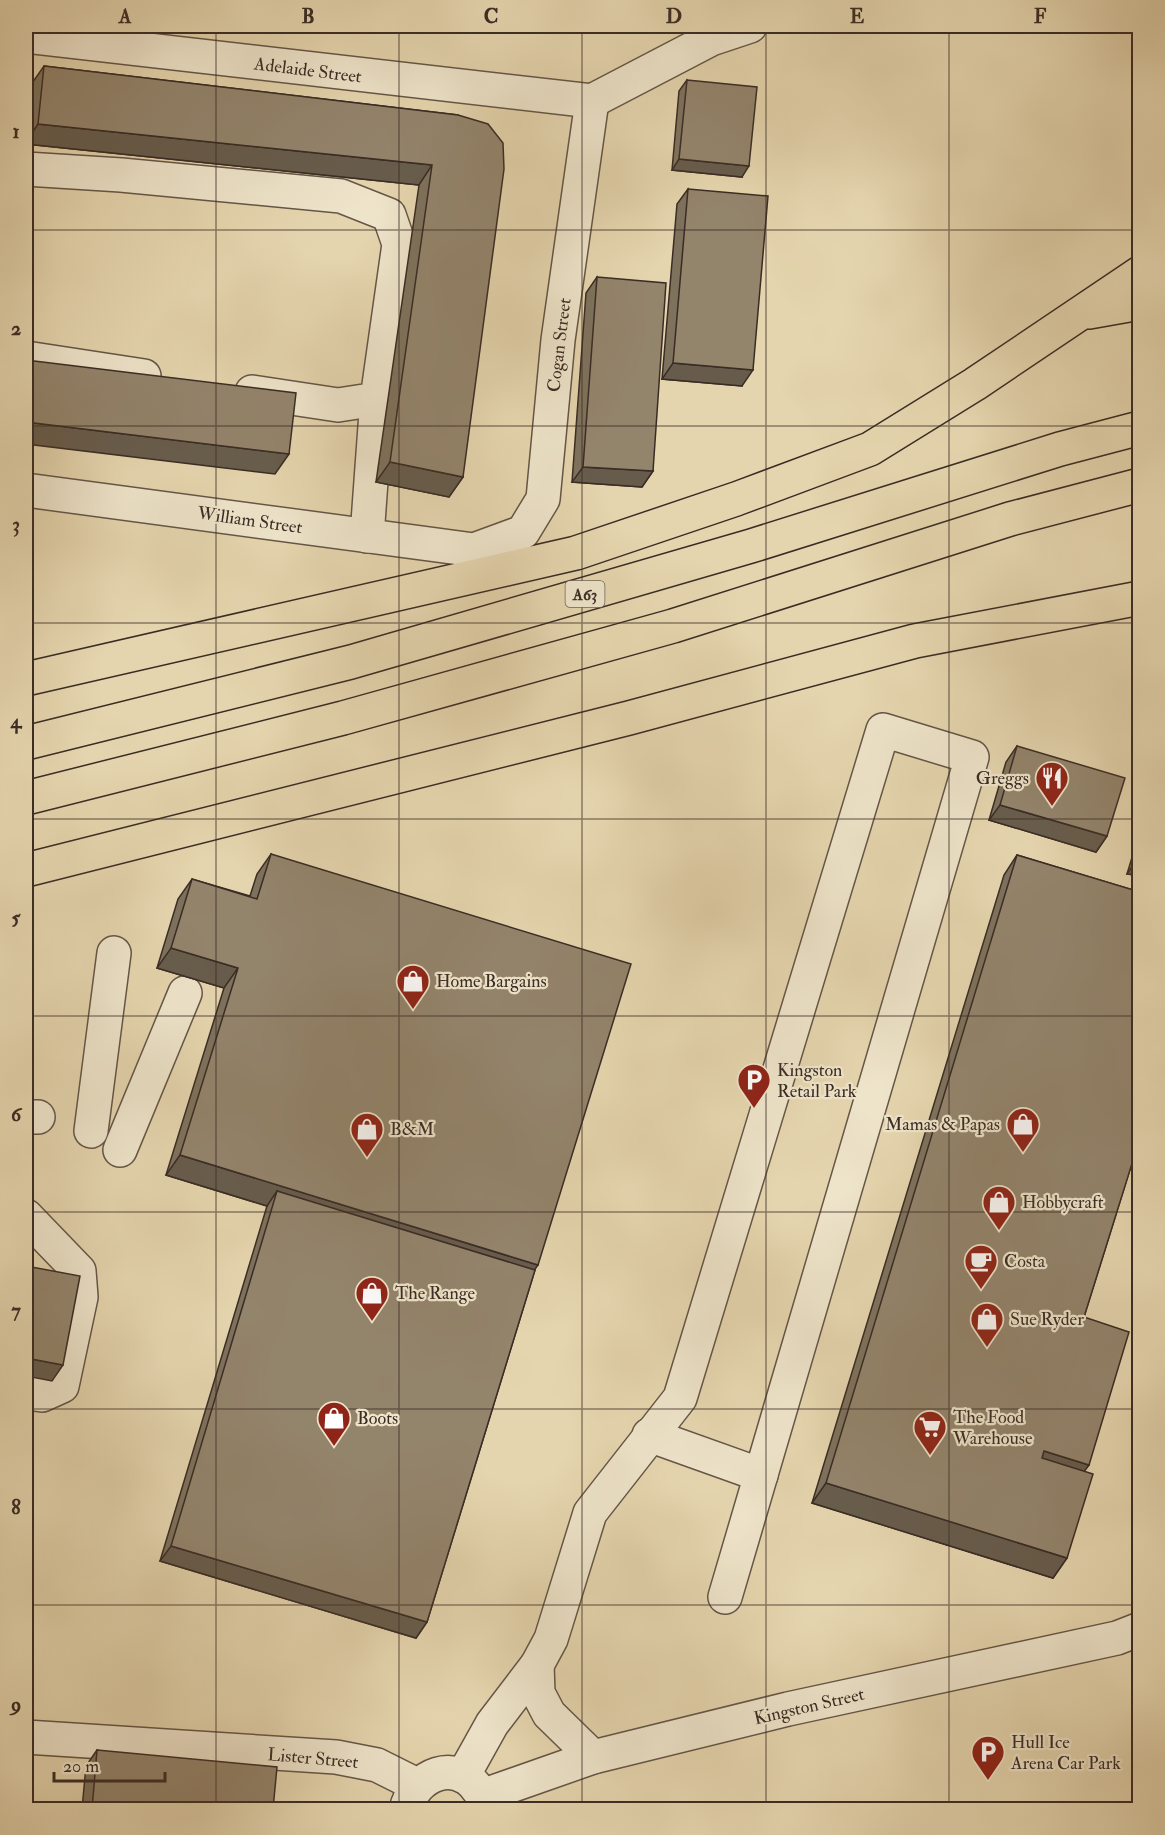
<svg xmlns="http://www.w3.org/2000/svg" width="1165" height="1835" font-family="'IM FELL Double Pica',serif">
	<rect width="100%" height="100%" fill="#e5d5ae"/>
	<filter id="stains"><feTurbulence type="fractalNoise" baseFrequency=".00333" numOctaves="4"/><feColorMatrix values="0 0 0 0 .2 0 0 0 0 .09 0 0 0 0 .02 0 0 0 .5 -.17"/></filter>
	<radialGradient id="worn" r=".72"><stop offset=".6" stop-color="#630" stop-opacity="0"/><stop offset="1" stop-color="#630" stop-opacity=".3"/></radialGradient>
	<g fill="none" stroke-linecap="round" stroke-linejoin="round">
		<defs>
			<g id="minor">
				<path d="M26 36 592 101"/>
				<path d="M592 101 711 39 750 26"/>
				<path d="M26 169 121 175 341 196 389 215 399 244 377 399 338 405 252 392"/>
				<path d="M26 358 144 376"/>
				<path d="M26 490 474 550 523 532 543 499 558 340 592 101"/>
				<path d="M367 536 377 399"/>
				<path d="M26 1117H38"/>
				<path d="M91 1131 114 953"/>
				<path d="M120 1150 185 993"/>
				<path d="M26 1216 79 1271 81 1297 62 1386 42 1395 26 1393"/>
				<path d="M649 1435 761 1475"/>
				<path d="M537 1665 538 1693 549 1714 593 1757"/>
				<path d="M26 1737 336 1757 377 1765 417 1785"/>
				<path d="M463 1776 492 1724 537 1665 551 1639 590 1513 680 1398 883 730 972 757 725 1597"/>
				<path d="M482 1796 593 1757 788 1709 1117 1638 1140 1629"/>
				<path d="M406 1810C414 1774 457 1757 479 1791"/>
			</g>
			<g id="highway">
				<path d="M1089 312 1140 303"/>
				<path d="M26 679 576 553 736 499 870 449 975 384 1140 273"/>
				<path d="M26 743 351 662 751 546 1060 449 1140 428"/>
				<path d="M26 798 343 718 673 626 1010 519 1140 485"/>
				<path d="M26 870 629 718 915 641 1140 598"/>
			</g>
		</defs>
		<use href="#minor" stroke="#655647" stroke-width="36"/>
		<use href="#highway" stroke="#3a2c25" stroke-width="36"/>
		<use href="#minor" stroke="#eee4ca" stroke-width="33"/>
		<use href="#highway" stroke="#e5d5ae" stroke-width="33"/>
	</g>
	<g fill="#7e725d" stroke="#3a2c25" stroke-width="1.5">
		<path d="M44 66 458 115 463 477 449 497 376 482 419 185 26 144V128L30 86Z"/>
		<path d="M687 80 742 177 672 170 679 91Z"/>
		<path d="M688 189 742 386 662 379 677 204Z"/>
		<path d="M597 277 653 471 642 487 572 482 586 293Z"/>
		<path d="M1017 746 1107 836 1096 852 989 820 1006 762Z"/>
		<path d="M1140 831V876L1127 874Z"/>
		<path d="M271 854 535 1270 427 1622 416 1638 160 1561 267 1206 166 1175 224 988 157 968 178 899 192 879 250 896 257 874Z"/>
		<path d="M1017 855 1140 892V1147H1137L1084 1317 1089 1465 1084 1471 1067 1558 1053 1578 812 1503 1004 875Z"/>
		<path d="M97 1750 273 1809H82L86 1766Z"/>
	</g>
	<g fill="#675c4c" stroke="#3a2c25" stroke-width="1.5">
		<path d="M38 124 432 165 419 185 26 144V142Z"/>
		<path d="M679 159 749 166 742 177 672 170Z"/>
		<path d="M673 363 753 370 742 386 662 379Z"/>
		<path d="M26 422 289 454 275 474 26 444Z"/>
		<path d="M390 462 463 477 449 497 376 482Z"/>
		<path d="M583 467 653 471 642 487 572 482Z"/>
		<path d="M1000 805 1107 836 1096 852 989 820Z"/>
		<path d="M1138 858H1140V876L1127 874Z"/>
		<path d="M171 948 238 968 224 988 157 968Z"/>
		<path d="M180 1155 538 1265 524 1285 277 1191 267 1206 166 1175Z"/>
		<path d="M26 1358 63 1365 52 1381 26 1376Z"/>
		<path d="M1044 1451 1089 1465 1075 1484 1030 1471Z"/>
		<path d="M826 1483 1067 1558 1053 1578 812 1503Z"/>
		<path d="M171 1546 427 1622 416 1638 160 1561Z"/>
	</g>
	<g fill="#93846c" stroke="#3a2c25" stroke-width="1.5">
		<path d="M44 66 458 115 488 124 503 143 504 169 463 477 390 462 432 165 38 124Z"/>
		<path d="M687 80 757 87 749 166 679 159Z"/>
		<path d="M688 189 768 196 753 370 673 363Z"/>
		<path d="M597 277 666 283 653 471 583 467Z"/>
		<path d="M26 360 296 393 289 454 26 422Z"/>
		<path d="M1017 746 1125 778 1107 836 1000 805Z"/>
		<path d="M271 854 631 964 538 1265 180 1155 238 968 171 948 192 879 257 899Z"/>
		<path d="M1017 855 1140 892V1138L1084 1317 1129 1332 1089 1465 1044 1451 1042 1458 1093 1474 1067 1558 826 1483Z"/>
		<path d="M277 1191 535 1270 427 1622 171 1546Z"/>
		<path d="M26 1266 80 1276 63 1365 26 1358Z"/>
		<path d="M97 1750 277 1767 273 1809H92Z"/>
	</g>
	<path fill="none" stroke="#3a2c25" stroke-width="1.5" stroke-opacity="0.55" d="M216 26V1810M399 26V1810M582 26V1810M766 26V1810M949 26V1810M26 230H1140M26 426H1140M26 623H1140M26 819H1140M26 1016H1140M26 1212H1140M26 1409H1140M26 1605H1140"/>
	<defs>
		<symbol id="restaurant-pin" viewBox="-11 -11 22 30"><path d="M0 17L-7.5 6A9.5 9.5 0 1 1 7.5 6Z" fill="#8f2418" stroke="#eee4ca"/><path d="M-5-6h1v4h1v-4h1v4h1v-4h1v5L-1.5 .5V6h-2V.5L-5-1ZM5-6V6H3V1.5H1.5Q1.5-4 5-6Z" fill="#fff"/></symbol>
		<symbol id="shop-pin" viewBox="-11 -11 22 30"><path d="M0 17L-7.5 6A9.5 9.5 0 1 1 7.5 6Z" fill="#8f2418" stroke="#eee4ca"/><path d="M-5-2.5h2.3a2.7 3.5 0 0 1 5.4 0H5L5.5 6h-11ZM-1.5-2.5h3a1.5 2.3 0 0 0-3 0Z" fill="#fff"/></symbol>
		<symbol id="parking-pin" viewBox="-11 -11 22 30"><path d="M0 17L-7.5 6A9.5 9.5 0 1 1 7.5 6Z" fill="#8f2418" stroke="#eee4ca"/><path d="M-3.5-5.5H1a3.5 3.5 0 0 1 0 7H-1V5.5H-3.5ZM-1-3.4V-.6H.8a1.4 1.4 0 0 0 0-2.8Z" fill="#fff"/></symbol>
		<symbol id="cafe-pin" viewBox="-11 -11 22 30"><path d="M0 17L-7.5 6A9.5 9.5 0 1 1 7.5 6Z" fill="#8f2418" stroke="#eee4ca"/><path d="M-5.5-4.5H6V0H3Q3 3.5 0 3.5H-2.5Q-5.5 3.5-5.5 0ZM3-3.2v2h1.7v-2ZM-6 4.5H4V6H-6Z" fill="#fff"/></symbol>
		<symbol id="supermarket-pin" viewBox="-11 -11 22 30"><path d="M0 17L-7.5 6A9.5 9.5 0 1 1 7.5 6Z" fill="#8f2418" stroke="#eee4ca"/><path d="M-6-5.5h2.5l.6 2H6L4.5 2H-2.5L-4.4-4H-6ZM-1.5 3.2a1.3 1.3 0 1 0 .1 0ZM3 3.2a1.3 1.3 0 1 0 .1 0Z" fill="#fff"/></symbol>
	</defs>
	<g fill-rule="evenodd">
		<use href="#restaurant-pin" x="1033" y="759" width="38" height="52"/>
		<use href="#shop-pin" x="394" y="962" width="38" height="52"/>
		<use href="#parking-pin" x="735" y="1061" width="38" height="52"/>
		<use href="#shop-pin" x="1004" y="1105" width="38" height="52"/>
		<use href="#shop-pin" x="348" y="1110" width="38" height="52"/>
		<use href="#shop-pin" x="980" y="1183" width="38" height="52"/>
		<use href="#cafe-pin" x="962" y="1242" width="38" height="52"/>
		<use href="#shop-pin" x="353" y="1274" width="38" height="52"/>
		<use href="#shop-pin" x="968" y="1300" width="38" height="52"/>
		<use href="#shop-pin" x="315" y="1399" width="38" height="52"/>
		<use href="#supermarket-pin" x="911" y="1408" width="38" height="52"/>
		<use href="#parking-pin" x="969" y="1733" width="38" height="52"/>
	</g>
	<g text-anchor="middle" stroke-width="4.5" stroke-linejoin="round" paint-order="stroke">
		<rect fill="#eee4ca" stroke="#706356" stroke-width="1.5" x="565.5" y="581" width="39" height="26" rx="4.5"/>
		<g font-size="16" font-weight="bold" fill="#3a2c25">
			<text x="585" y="600">A63</text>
		</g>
		<g font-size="18" fill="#3a2c25" stroke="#eee4ca">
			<text transform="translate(308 70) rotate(7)" y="6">Adelaide Street</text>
			<text transform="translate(559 345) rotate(-83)" y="6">Cogan Street</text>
			<text transform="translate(250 520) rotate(8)" y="6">William Street</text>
			<text transform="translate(809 1706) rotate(-13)" y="6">Kingston Street</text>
			<text transform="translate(313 1758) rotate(5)" y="6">Lister Street</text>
		</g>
		<g font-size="18" fill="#3a2c25" stroke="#eee4ca" text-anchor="start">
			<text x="1029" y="784" text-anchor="end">Greggs</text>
			<text x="436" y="987">Home Bargains</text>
			<text x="777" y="1076">Kingston<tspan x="777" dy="21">Retail Park</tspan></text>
			<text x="1000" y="1130" text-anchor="end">Mamas &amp; Papas</text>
			<text x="390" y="1135">B&amp;M</text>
			<text x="1022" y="1208">Hobbycraft</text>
			<text x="1004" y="1267">Costa</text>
			<text x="395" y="1299">The Range</text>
			<text x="1010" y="1325">Sue Ryder</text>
			<text x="953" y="1423">The Food<tspan x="953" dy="21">Warehouse</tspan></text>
			<text x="357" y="1424">Boots</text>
			<text x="1011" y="1748">Hull Ice<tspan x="1011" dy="21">Arena Car Park</tspan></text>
		</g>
	</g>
	<rect width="1165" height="1835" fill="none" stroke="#e5d5ae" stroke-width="66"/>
	<path d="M54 1772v9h111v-9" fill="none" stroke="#3a2c25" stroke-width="3"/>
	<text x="63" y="1772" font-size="18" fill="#3a2c25" stroke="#eee4ca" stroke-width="4.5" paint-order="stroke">20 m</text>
	<rect x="33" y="33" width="1099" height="1769" fill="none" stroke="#3a2c25" stroke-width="2"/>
	<g font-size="20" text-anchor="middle" font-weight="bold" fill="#3a2c25">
		<text x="125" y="23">A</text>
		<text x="308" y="23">B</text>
		<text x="491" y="23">C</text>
		<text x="674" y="23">D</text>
		<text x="857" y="23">E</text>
		<text x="1040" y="23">F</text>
		<text x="16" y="138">1</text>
		<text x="16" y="335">2</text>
		<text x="16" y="531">3</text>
		<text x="16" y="728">4</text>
		<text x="16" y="924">5</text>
		<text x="16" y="1121">6</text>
		<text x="16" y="1317">7</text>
		<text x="16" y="1514">8</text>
		<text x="16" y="1711">9</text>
	</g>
	<rect width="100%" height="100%" filter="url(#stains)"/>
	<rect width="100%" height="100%" fill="url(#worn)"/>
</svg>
